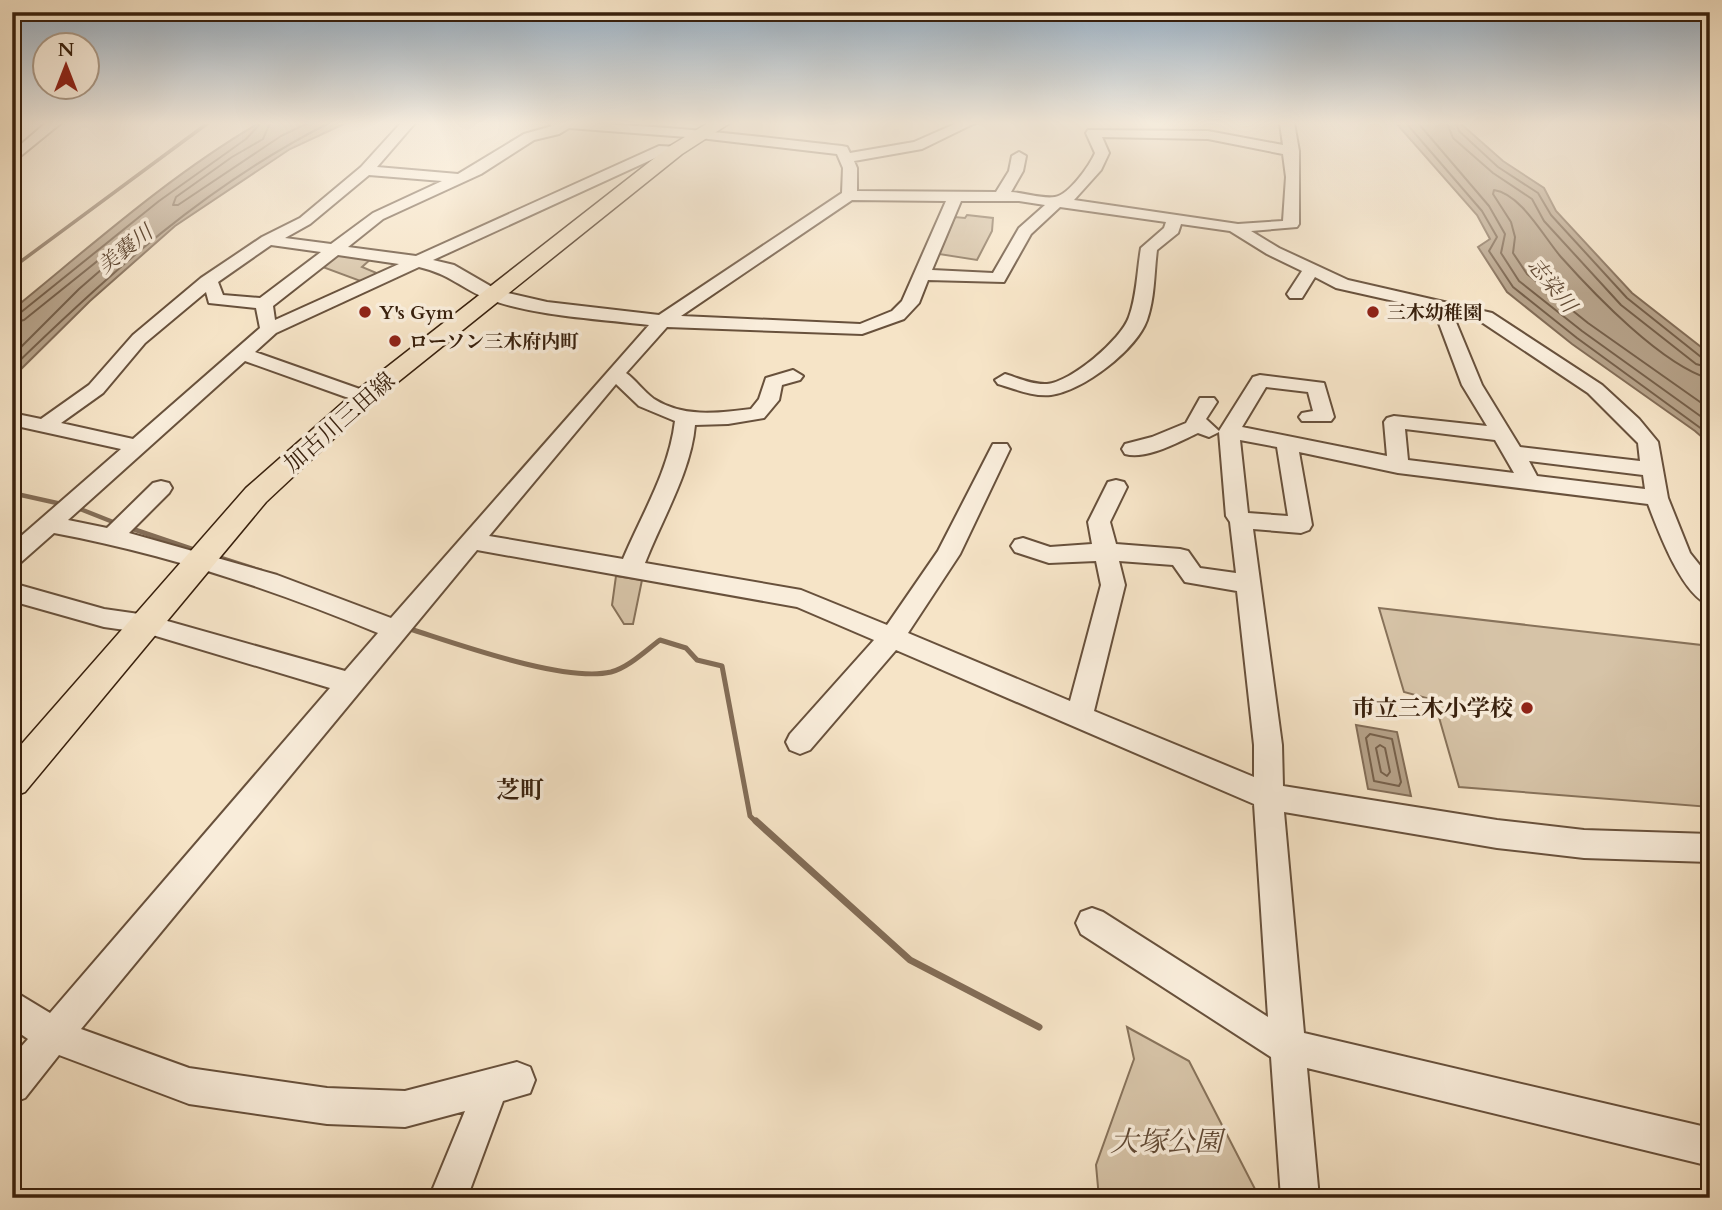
<svg xmlns="http://www.w3.org/2000/svg" width="1722" height="1210" font-family="Cardo,'Noto Serif JP',serif">
	<rect width="100%" height="100%" fill="#f6e4c7"/>
	<filter id="stains"><feTurbulence type="fractalNoise" baseFrequency=".00286" numOctaves="4"/><feColorMatrix values="0 0 0 0 .2 0 0 0 0 .09 0 0 0 0 .02 0 0 0 .5 -.17"/></filter>
	<radialGradient id="worn" r=".72"><stop offset=".6" stop-color="#630" stop-opacity="0"/><stop offset="1" stop-color="#630" stop-opacity=".3"/></radialGradient>
	<g fill="#d6c3a7" stroke="#87725a" stroke-width="2">
		<path d="M967 215 993 218 992 231 977 260 939 254 955 217 965 218Z"/>
		<path d="M338 253 372 258 362 267 379 274 363 282 320 266Z"/>
		<path d="M616 576 642 580 633 624H624L612 605Z"/>
		<path d="M1379 608 1710 646V807L1459 787 1434 700 1404 692Z"/>
		<path d="M1127 1027 1189 1061 1257 1193 1265 1198H1099L1096 1165 1134 1059Z"/>
	</g>
	<g fill="#b5a188" stroke="#836d57" stroke-width="2">
		<path d="M259 123H346L290 149 175 226 90 301 12 378V310C92 245 170 175 259 123Z"/>
		<path d="M1396 123H1460L1503 161 1544 188 1556 211 1632 293 1710 354V444L1695 431 1572 344 1507 292 1478 247 1490 239 1477 215Z"/>
		<path d="M1356 725 1397 732 1411 796 1368 789Z"/>
	</g>
	<g fill="none" stroke-linecap="round" stroke-linejoin="round">
		<g stroke="#76604a" stroke-width="2">
			<path d="M270 123 263 139 232 157 176 197 173 205H178L281 136 308 123"/>
			<path d="M1406 123 1482 211 1497 237 1489 251 1513 287 1577 338 1710 435"/>
			<path d="M1418 123 1489 206 1505 234 1501 253 1519 281 1582 331 1710 423"/>
			<path d="M1447 123 1453 138 1493 173 1532 199 1544 221 1621 305 1696 364 1710 368"/>
			<path d="M1456 123 1459 131 1498 167 1538 193 1551 215 1627 298 1701 357 1710 360"/>
			<path d="M12 315 20 313 159 201 246 139 261 123"/>
			<path d="M12 323 24 320 136 230 141 231 140 236 79 289 12 356"/>
			<path d="M12 368C111 272 205 186 329 123"/>
			<path d="M1710 379C1662 365 1595 295 1561 257 1543 236 1521 194 1494 190L1493 194 1511 222 1515 237 1513 253 1527 274 1588 323 1710 409"/>
			<path d="M1370 734 1392 739 1401 782 1399 786 1374 781 1366 738Z"/>
			<path d="M1380 745 1385 748 1390 772 1387 776 1381 772 1376 748Z"/>
		</g>
		<path stroke="#836d57" stroke-width="3.5" d="M12 268 208 123"/>
		<g stroke="#836d57" stroke-width="4.5">
			<path d="M12 493 66 505"/>
			<path d="M75 507 118 524"/>
		</g>
		<g stroke="#836d57" stroke-width="5">
			<path d="M127 527 198 551"/>
			<path d="M214 556 261 571"/>
			<path d="M407 628C455 643 564 683 611 672 629 667 645 651 660 640L686 648 697 660 722 666 750 816 757 823"/>
		</g>
		<path stroke="#836d57" stroke-width="7" d="M756 821 910 960 1039 1027"/>
		<defs>
			<g id="minor">
				<path d="M46 123H61L12 163V152Z"/>
				<path d="M401 123H415L377 167 458 174 524 134 552 126 549 123C647 123 744 135 842 146L847 147 850 153 914 142 957 123H975L922 149 854 161 857 168V191L996 192 1009 171 1012 156 1019 152 1026 156 1023 171 1011 192C1025 193 1042 199 1055 197 1069 195 1090 165 1095 153L1086 133 1088 130 1208 131 1283 145 1280 123H1294L1299 151V224L1297 227 1251 231 1279 248 1348 280 1492 313 1602 385 1639 419 1658 442 1668 498 1690 553 1710 578V605C1682 596 1658 530 1648 504L1398 473 1299 452 1312 525 1309 530 1301 533 1253 529 1282 745 1283 786 1497 820 1584 830 1710 834V862L1584 858 1497 848 1284 812 1304 1033 1710 1128V1166L1307 1068 1319 1198H1281L1271 1057 1081 934 1076 923 1081 912 1092 908 1103 912 1268 1017 1254 804 896 650 810 750 800 754 790 750 786 742 790 734 874 640 797 607 477 550 81 1029 189 1068 327 1088 405 1091 517 1062 530 1067 535 1080 530 1093 503 1101 467 1198H429L465 1111 405 1127 327 1124 189 1104 59 1055 25 1098 12 1103V1057L28 1039 12 1028V990L50 1013 330 688 146 633 104 627 12 601V583L104 609 146 615 345 671 378 633C273 589 166 554 54 533L20 563 12 565V544L121 449 12 425V413L41 419 89 385 133 335 201 278 262 237 300 218 361 167ZM569 128 700 138 837 154 843 168 842 193 659 315 547 302 499 291 454 265 433 260 666 153H681V147L659 146 416 256 348 247 383 219 481 174 534 140 559 134ZM1102 137 1208 139 1283 154 1286 177 1283 221 1238 224 1074 200 1101 170 1109 153ZM369 175 442 181 373 213 331 244 285 238 310 224ZM852 200 946 201 902 301 892 311 860 324 681 316ZM961 201H1019L1045 205 1019 228 993 273 932 270ZM1060 207 1166 222 1164 228 1141 248C1137 271 1137 295 1129 317 1121 340 1071 382 1047 384 1033 385 1018 378 1005 374L995 380 998 384C1015 389 1034 397 1051 395 1083 391 1136 350 1147 320 1155 297 1154 273 1157 250L1178 233 1181 224 1230 231 1267 254 1302 271 1287 294 1290 298H1302L1315 277 1336 288 1434 310 1462 385 1487 426 1394 416 1387 418 1384 422 1387 456 1242 427 1266 387 1308 392 1313 411 1302 413 1299 417 1302 421H1331L1334 417 1324 383 1260 375 1253 377 1219 431 1206 419 1217 402 1214 398H1200L1186 423 1152 437 1125 444 1122 449 1125 454C1147 460 1178 442 1198 433L1209 437 1219 432 1226 516 1230 522 1236 573 1200 568 1188 551 1180 549 1116 544 1110 522 1127 487 1124 482 1116 480 1108 482 1088 522 1092 544 1050 547 1023 538 1015 540 1011 546 1015 552 1049 563 1096 561 1101 585 1070 701 908 633 960 554 1010 449 1007 444H993L938 551 887 625 801 590 645 563C662 519 691 472 695 425L728 424 764 418 779 400 782 385 800 380 803 376 793 370 766 378 759 399 751 409C718 413 684 418 654 399 643 391 636 380 626 373L667 327 862 334 904 319 919 303 928 280 1004 282 1031 234ZM271 245 321 252 260 298 223 295 218 282ZM338 255 399 264 275 320 273 306ZM419 267C450 274 462 289 488 299 534 316 600 319 649 325L391 618 277 575 129 533 169 493 172 488 169 483 161 481 153 483 107 528 68 520 245 361 357 401H371L374 397 371 393 255 352 276 333ZM206 292 209 303 256 308 260 328 133 439 61 423 103 393 145 343ZM1453 315 1480 321 1588 393 1638 443 1640 461 1520 447 1482 385ZM616 384 639 406 675 421C669 471 642 514 623 559L489 536ZM1405 429 1495 440 1514 473 1408 460ZM1240 440 1277 447 1288 516 1248 513ZM1529 461 1643 475 1645 489 1537 476ZM1119 561 1173 565 1185 582 1237 591 1254 745V777L1094 711 1125 585Z"/>
			</g>
			<path id="major" d="M708 123H730L682 154 373 402 266 502 25 792 12 797V755L246 488 355 392 670 146Z"/>
		</defs>
		<use href="#minor" stroke="#68513c" stroke-width="4"/>
		<use href="#major" stroke="#38200d" stroke-width="3"/>
		<use href="#minor" fill="#f9eddb" fill-rule="evenodd"/>
		<use href="#major" fill="#f6e4c7" fill-rule="evenodd"/>
	</g>
	<linearGradient id="sky" x2="0" y2="1"><stop stop-color="#93acc2"/><stop offset="0.42" stop-color="#fbf3e6"/><stop offset="1" stop-color="#fbf3e6" stop-opacity="0"/></linearGradient>
	<rect width="1722" height="293" fill="url(#sky)"/>
	<g fill="#8f2418" stroke="#f9eddb" stroke-width="2.5">
		<circle cx="365" cy="312" r="7"/>
		<circle cx="1373" cy="312" r="7"/>
		<circle cx="395" cy="341" r="7"/>
		<circle cx="1527" cy="708" r="7"/>
	</g>
	<g text-anchor="middle" stroke-width="7" stroke-linejoin="round" paint-order="stroke">
		<g font-size="19" font-weight="bold" fill="#38200d" stroke="#f9eddb" text-anchor="start">
			<text x="379" y="319">Y's Gym</text>
			<text x="1387" y="319">三木幼稚園</text>
			<text x="409" y="348">ローソン三木府内町</text>
		</g>
		<g font-size="21" font-style="italic" fill="#644d38" stroke="#f9eddb">
			<text transform="translate(125 249) rotate(-38)" y="7">美嚢川</text>
			<text transform="translate(1552 285) rotate(51)" y="7">志染川</text>
		</g>
		<g font-size="23" fill="#38200d" stroke="#f9eddb">
			<text transform="translate(339 422) rotate(-41)" y="8">加古川三田線</text>
		</g>
		<g font-size="23" font-weight="bold" fill="#38200d" stroke="#f9eddb" text-anchor="end">
			<text x="1513" y="716">市立三木小学校</text>
		</g>
		<g font-size="24" font-weight="bold" fill="#38200d" stroke="#f9eddb">
			<text x="520" y="798">芝町</text>
		</g>
		<g font-size="28" font-style="italic" fill="#604934" stroke="#f9eddb">
			<text x="1166" y="1151">大塚公園</text>
		</g>
	</g>
	<rect width="1722" height="1210" fill="none" stroke="#f6e4c7" stroke-width="42"/>
	<rect x="14" y="14" width="1694" height="1182" fill="none" stroke="#38200d" stroke-width="3.5"/>
	<rect x="21" y="21" width="1680" height="1168" fill="none" stroke="#38200d" stroke-width="2"/>
	<g transform="translate(66 66)"><circle r="33" fill="#f9eddb" stroke="#ac9b89" stroke-width="2"/>
	<path d="M0-5L12 26L0 18L-12 26Z" fill="#8f2418"/>
	<text y="-10" font-size="19" font-weight="bold" text-anchor="middle" fill="#38200d">N</text>
	</g>
	<rect width="100%" height="100%" filter="url(#stains)"/>
	<rect width="100%" height="100%" fill="url(#worn)"/>
</svg>
